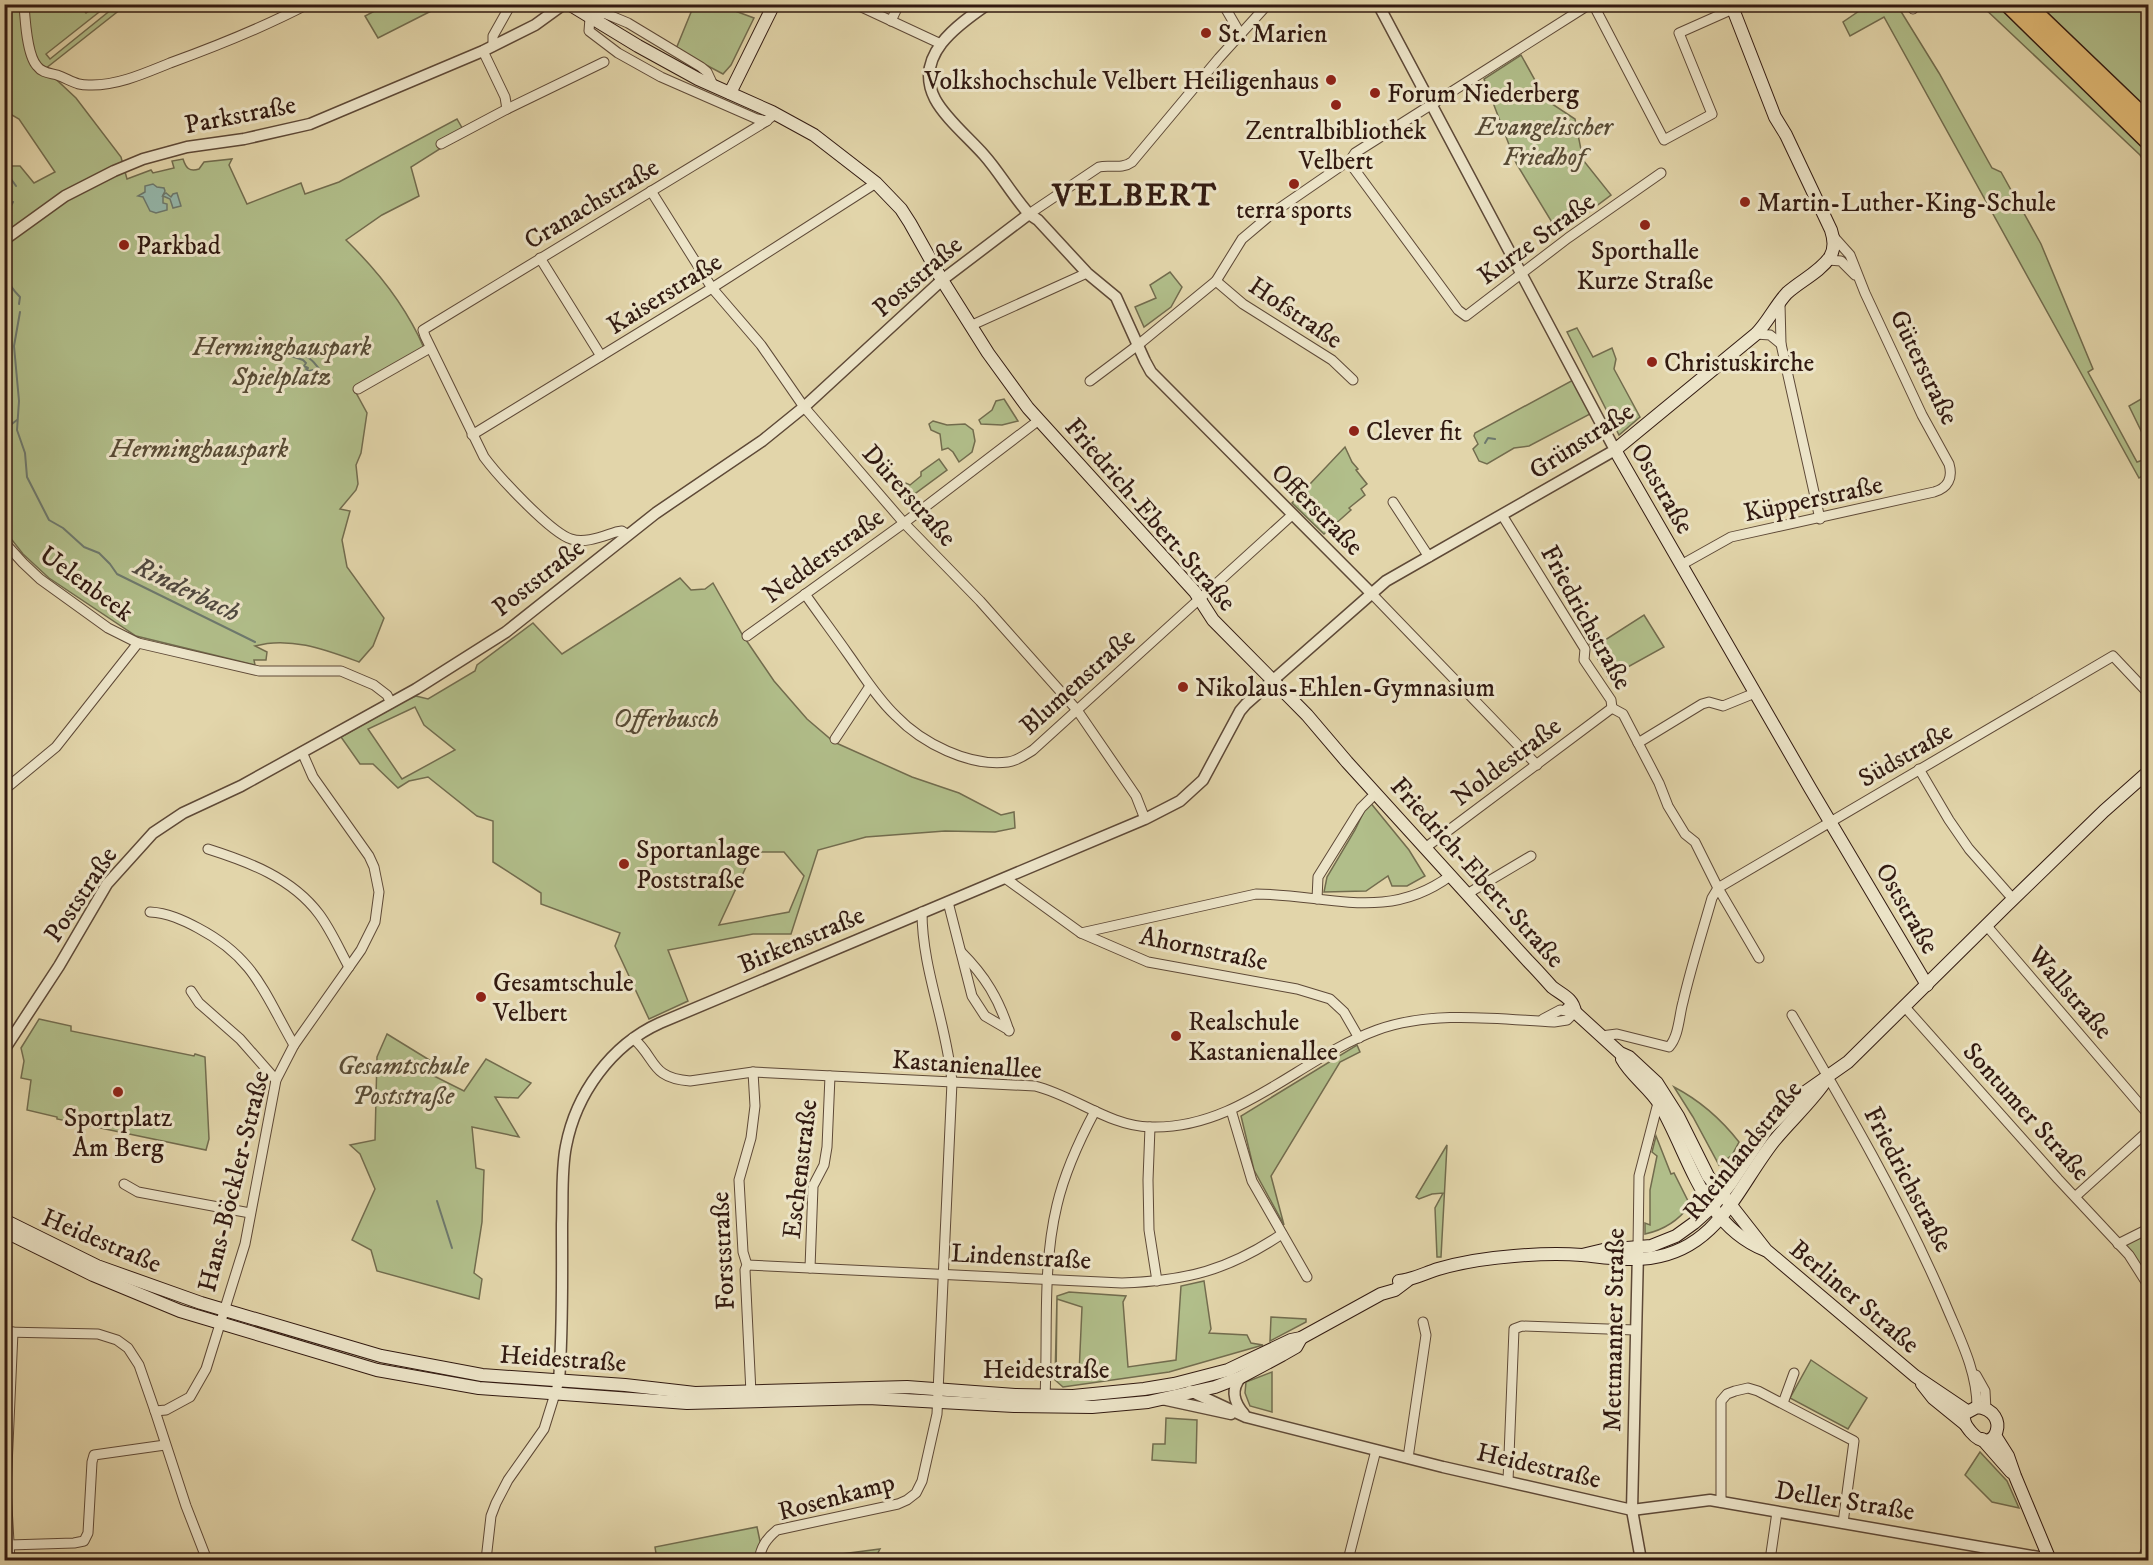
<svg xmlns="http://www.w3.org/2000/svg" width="2153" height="1565" font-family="'IM FELL DW Pica',serif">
	<rect width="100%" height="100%" fill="#e2d5aa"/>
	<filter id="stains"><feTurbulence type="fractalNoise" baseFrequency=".00333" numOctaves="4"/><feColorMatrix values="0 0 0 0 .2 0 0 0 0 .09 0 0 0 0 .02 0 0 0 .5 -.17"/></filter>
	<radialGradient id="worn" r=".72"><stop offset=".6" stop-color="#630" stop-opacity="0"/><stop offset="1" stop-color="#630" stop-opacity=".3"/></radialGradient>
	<g fill="#b1be8a" stroke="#726c4e" stroke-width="1.5" fill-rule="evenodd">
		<path d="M5 5H80L86 13 98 5H108L46 54 50 59 117 5H126L45 69 76 98 121 157 127 179 151 170 153 173 174 168 172 161 183 159C186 168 189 172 199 169L204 162 232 159 229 165 247 204 301 183 305 194 339 182 457 119 465 133 411 167 419 196 382 215 346 240C379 272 406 306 424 348L354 389 367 413 361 453 356 465 358 484 356 490 340 509 350 511 342 540 347 567 384 618 373 646 359 662C326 650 290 636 255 646L267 652 266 660H254L255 665 136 636 49 578 23 554 5 531 4 162 11 166H20L34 183 55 172 19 119 5 111Z"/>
		<path d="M386 5V4L443 5 378 38 365 16Z"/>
		<path d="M694 5H719L754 18 731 65 723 74 676 49Z"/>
		<path d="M1868 5H1897L1939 73 1992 168 2001 172 2041 244 2093 369 2088 372 2137 462 2143 460 2148 473 2139 478 1884 17 1850 36 1843 22Z"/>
		<path d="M1981 5H2148V170L2143 165 2145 163 2140 155Z"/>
		<path d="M1521 55 1546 100 1575 119 1583 160 1611 195 1559 234 1516 163 1484 79Z"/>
		<path d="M1170 272 1182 287 1171 307 1144 327 1135 307 1156 298 1150 285Z"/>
		<path d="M1577 328 1593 357 1612 348 1616 359 1614 369 1640 417 1619 435 1567 332Z"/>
		<path d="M1575 379 1592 413 1529 446 1514 448 1487 464 1479 461 1473 449 1478 444 1474 436 1475 433Z"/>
		<path d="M2148 395V445L2129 406Z"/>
		<path d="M1004 399 1018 421 1002 425 981 424 979 420 992 410 996 401Z"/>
		<path d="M933 421 947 425 965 424 973 430 975 441 972 452 959 462 953 452 948 448 942 450 940 434 931 430 929 424Z"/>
		<path d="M1345 447 1352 462 1358 469 1356 470 1367 484 1361 489 1365 495 1349 508 1351 510 1324 534 1292 503Z"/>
		<path d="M939 459 947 470 909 498 896 491 903 485V482L910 485 921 476V472Z"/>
		<path d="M680 578 691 590 705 589 713 583 742 634 774 681 807 719 834 742 912 777 959 793 1001 815 1014 812 1015 828 995 832 945 831 866 837 818 850 791 934H753L668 950 688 1001 649 1019 615 946 620 933 541 904V893L493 862V821L477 816 428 777 409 781 398 788 373 764H360L341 737 404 701 416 696 428 699 475 671 477 665 533 623 562 654ZM415 707 424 725 455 750 402 779 368 729ZM753 852H784L804 876 789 912 719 925Z"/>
		<path d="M1644 615 1664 647 1608 678 1590 644 1602 642Z"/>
		<path d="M1369 801 1409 850 1425 876 1407 886H1392L1388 876 1366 891 1324 892 1327 877 1355 830Z"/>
		<path d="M39 1019 71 1026V1031L194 1056 195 1054 205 1057 209 1139 206 1150 57 1119V1117L27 1110 31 1080 21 1078 24 1061 21 1048Z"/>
		<path d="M387 1034 431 1061 430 1074 464 1091 486 1059 531 1083 518 1098 495 1097 519 1137 472 1127 476 1168 484 1170 482 1222 474 1273 482 1279 479 1299 377 1271 371 1250 352 1240 375 1189 360 1154 350 1145 375 1140 377 1057Z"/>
		<path d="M1357 1045 1360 1052 1340 1062 1271 1176 1284 1225 1254 1170 1241 1116Z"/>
		<path d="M1674 1087C1699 1100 1721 1119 1739 1142L1732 1155 1719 1165 1693 1117Z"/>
		<path d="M1656 1136 1671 1174 1674 1173 1690 1205C1679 1220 1664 1230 1645 1234V1223L1650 1225V1190L1657 1156 1652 1152Z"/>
		<path d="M1447 1145 1441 1257H1437L1435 1208 1443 1193 1432 1194 1419 1199 1416 1197Z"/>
		<path d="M2148 1232V1278L2144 1269 2124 1244Z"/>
		<path d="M1204 1281 1211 1329 1209 1333 1247 1335 1251 1343 1263 1345 1169 1372 1063 1387 1055 1380 1057 1296 1069 1292 1126 1296 1123 1302 1128 1367 1176 1360 1181 1286ZM1057 1299 1082 1307 1079 1374 1056 1379Z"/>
		<path d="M1271 1317 1306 1319V1322L1270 1341Z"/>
		<path d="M1811 1360 1867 1398 1848 1429 1790 1398Z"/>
		<path d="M1272 1372V1412L1250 1406 1245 1393 1246 1382Z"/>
		<path d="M1166 1418 1197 1420 1196 1463 1152 1460 1153 1444H1165Z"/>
		<path d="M1980 1452 2007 1481 2019 1508 1992 1502 1965 1475Z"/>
		<path d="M757 1527 764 1560H657L655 1547Z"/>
		<path d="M880 1549 874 1560H795Z"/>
	</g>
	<path fill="#95b8ac" stroke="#6d796e" stroke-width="1.5" d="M153 184 157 187 164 188 165 191 163 195 166 193 171 197 173 194 177 193 181 206 173 208 170 199 163 196V203L167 204V210L156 213 150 211 143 197 138 196 145 192V186Z"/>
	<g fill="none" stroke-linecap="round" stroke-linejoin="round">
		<g stroke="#6d796e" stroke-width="2">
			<path d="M4 169 16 186"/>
			<path d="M4 219 13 202"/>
			<path d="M9 252C6 274 3 280 20 297L19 304"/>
			<path d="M20 312 14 346 19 401 17 430 25 453 27 477 49 520 63 528 84 547 99 553 110 564 117 574 255 642"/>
			<path d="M272 350 277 343C295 339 291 346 302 353 312 360 316 363 322 374L321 376 318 377V373L313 374 315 371 313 370 309 371 306 369 308 368 304 366 306 363 303 360 273 350"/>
			<path d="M4 430 17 420"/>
			<path d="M1485 443 1488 438 1495 439"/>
			<path d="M437 1201 452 1248"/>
		</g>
		<defs>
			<g id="minor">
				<path d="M24 4C25 20 27 55 37 66 42 73 50 73 57 75 71 80 76 86 92 85 119 85 145 73 170 63 217 46 264 27 308 4"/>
				<path d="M855 4 941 44"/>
				<path d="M1223 4 1241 35"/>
				<path d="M1593 4 1664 140 1712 114 1679 33 1733 9"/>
				<path d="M1911 4 1913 9"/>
				<path d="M891 21 899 4"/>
				<path d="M493 46V36L511 4"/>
				<path d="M483 51 505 97 507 109"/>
				<path d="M714 87 707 72 701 67 628 23 604 13 590 18 589 31 618 53 661 77 757 119 767 121"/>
				<path d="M441 144 507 109 604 62"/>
				<path d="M1351 159 1352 166 1458 310 1466 316 1568 238 1661 173"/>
				<path d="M651 191 712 288 761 345 804 407 904 523 980 601 1077 710 1136 796 1145 819"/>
				<path d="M1029 214 1099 167C1110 164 1121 170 1132 162L1219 58 1268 4"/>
				<path d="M540 258 601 356"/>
				<path d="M1828 260 1841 261 1855 275"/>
				<path d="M1216 281 1243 304 1332 360 1353 380"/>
				<path d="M1780 304 1781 344 1820 519"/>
				<path d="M970 326 1087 273"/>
				<path d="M1756 334 1770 335 1781 344"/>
				<path d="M1090 381 1138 345 1216 281 1242 239 1274 212 1351 159 1355 153 1590 4"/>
				<path d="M358 389 430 348"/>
				<path d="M472 435 712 288 876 183"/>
				<path d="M1393 502 1429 557"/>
				<path d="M1502 515 1585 649 1584 660 1611 700 1612 708"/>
				<path d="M628 535 622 531 616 532C603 536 585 544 571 539 551 533 498 476 484 457L425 336 423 330 765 122 775 114"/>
				<path d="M4 542 23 563 40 579 108 628 138 643 259 671H341L374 685 387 695 391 703"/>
				<path d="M1681 565 1731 537 1934 492C1948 488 1953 478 1949 464L1922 415 1865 293 1850 255 1833 236"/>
				<path d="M805 594C819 614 834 634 848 654 863 675 877 698 896 716 922 743 969 767 1008 762 1017 761 1025 755 1033 750L1292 515"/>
				<path d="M1372 594 1537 765"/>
				<path d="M747 636 904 523 1039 420"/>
				<path d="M1612 708 1623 714 1659 783 1668 806 1685 834 1695 842 1718 888 1759 958"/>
				<path d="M835 739 870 686"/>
				<path d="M1638 743 1702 704 1709 702 1723 706 1755 693"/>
				<path d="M1919 769 1949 820 1969 849 2013 899"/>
				<path d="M4 790 56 747 138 643"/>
				<path d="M1425 848 1612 708"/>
				<path d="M208 849C249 862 292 878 319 914 331 930 339 949 349 967"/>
				<path d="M1005 878 1081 933 1148 962 1297 989 1330 999 1344 1012 1359 1038"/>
				<path d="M1467 894 1531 856"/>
				<path d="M1317 899 1318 877 1361 808 1371 798"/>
				<path d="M948 902 972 996 985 1016 1009 1030"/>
				<path d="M150 912C168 913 183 920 198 928 255 958 264 993 294 1045"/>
				<path d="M1986 925 2148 1114"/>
				<path d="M1081 933 1256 894C1327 894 1386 923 1450 876"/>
				<path d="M961 952C985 976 999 999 1009 1031"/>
				<path d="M191 991 199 1003 240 1039 276 1080"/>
				<path d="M1904 1006 2058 1179 2129 1255 2148 1285"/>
				<path d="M1792 1015C1847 1109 1902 1203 1945 1303 1959 1337 1977 1370 1977 1407"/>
				<path d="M1543 1019 1560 1010 1574 1012"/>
				<path d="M1601 1036 1617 1034 1669 1047C1679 1036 1679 1016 1683 1002 1691 967 1702 933 1712 898L1718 888 2113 656 2148 693"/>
				<path d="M633 1038C657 1059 650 1078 690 1081L753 1072 1035 1086C1075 1096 1109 1126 1150 1127 1238 1130 1300 1058 1377 1030 1432 1010 1497 1019 1554 1022L1567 1020 1575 1012"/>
				<path d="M1231 1110 1252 1181 1307 1277"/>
				<path d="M1150 1127 1148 1180 1149 1230 1157 1281"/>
				<path d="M124 1184 138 1192 250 1213"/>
				<path d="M2076 1196 2148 1131"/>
				<path d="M2118 1244 2148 1229"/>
				<path d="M1638 1248 1639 1176 1658 1103"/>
				<path d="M747 1265 1122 1283C1187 1281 1228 1270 1282 1234"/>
				<path d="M810 1268 813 1186 824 1165 827 1147 830 1076"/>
				<path d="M4 1332 98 1334 117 1340 128 1348 139 1365 155 1411 186 1506 207 1560"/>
				<path d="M1976 1375 1985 1391 1986 1410"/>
				<path d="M751 1393 745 1270 747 1265 743 1252 739 1180 751 1138 755 1106 753 1072"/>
				<path d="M1045 1397C1048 1333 1042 1267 1057 1205 1065 1171 1079 1141 1095 1111"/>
				<path d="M1783 1403 1794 1373"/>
				<path d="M155 1411 166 1410 190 1397 206 1369 245 1244 276 1080 294 1045 361 950 375 922 379 892 374 867 369 856 313 777 302 752"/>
				<path d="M1408 1458 1426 1335 1423 1322"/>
				<path d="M1508 1481 1514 1329 1522 1326 1635 1330"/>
				<path d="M1721 1502V1401L1727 1394 1735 1391 1748 1388 1758 1391 1854 1441 1843 1523"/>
				<path d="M9 1545 74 1543 84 1541 88 1533 92 1462 94 1455 165 1445"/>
				<path d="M2145 1553 2148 1547"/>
				<path d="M10 1560 6 1489 13 1332"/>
				<path d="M486 1560 491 1516 496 1503 508 1480 544 1429 559 1381"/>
				<path d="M759 1560C761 1547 766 1539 777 1530L898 1504 907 1500 916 1493 922 1481 937 1414 952 1082C947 1024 922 970 922 912"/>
				<path d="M1348 1560 1376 1450"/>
				<path d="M1770 1560 1777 1512"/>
			</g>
			<g id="tertiary">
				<path d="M988 4C957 25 913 56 935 99 945 118 969 138 984 155 1000 173 1012 195 1029 214L1038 220 1087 273 1116 297 1145 361 1151 372 1372 594"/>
				<path d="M4 240 65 196 114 171 143 159 187 147 244 139 310 124 483 51 535 25 564 4"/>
				<path d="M4 1050 59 966 107 884 153 833 183 813 241 786 416 689 506 632 656 513 762 441 804 407 942 280 1029 214"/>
				<path d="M1638 1251 1632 1510 1641 1560"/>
				<path d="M1241 1377C1230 1390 1234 1402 1244 1414"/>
				<path d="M559 1381C563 1329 562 1276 562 1224 563 1199 561 1171 566 1146 576 1094 611 1045 660 1023L1145 819 1180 801 1203 780 1240 711 1246 704 1386 581 1615 450 1378 4"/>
				<path d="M1190 1391 1246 1417 1443 1467 1632 1510 1710 1500 2050 1559"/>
				<path d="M1162 1399 1231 1414"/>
			</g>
			<g id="secondary">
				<path d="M569 4 638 46 698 79 772 112 814 135 876 183 901 209 910 223 942 280 988 353 1028 408 1195 592 1213 620 1307 715 1347 762 1528 961C1536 969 1544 978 1552 987 1562 995 1573 998 1575 1012"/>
				<path d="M1731 4 1775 117 1786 135 1831 230C1834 239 1835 249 1830 257 1820 272 1800 281 1787 293 1775 306 1768 322 1756 334L1615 450 1810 788 1927 985"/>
				<path d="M730 93 774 4"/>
				<path d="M1568 1009 1575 1012 1620 1053 1629 1057 1657 1083 1678 1116 1708 1176 1766 1250 1915 1376 1967 1411"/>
				<path d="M1622 1059C1631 1076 1650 1088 1660 1105 1690 1157 1703 1225 1765 1250"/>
				<path d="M4 1220 97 1266 201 1303 381 1356 482 1375 625 1385 695 1393 907 1387 1015 1395 1073 1396 1144 1389 1174 1384 1228 1370 1291 1340 1301 1338 1381 1294 1395 1290 1407 1281"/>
				<path d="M4 1231 93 1275 180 1311 377 1370 479 1388 687 1403 868 1398 1014 1406 1092 1407 1148 1402 1215 1387 1241 1377 1282 1355 1296 1347 1301 1338"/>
				<path d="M1582 1255 1603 1250 1651 1246 1676 1236 1694 1223 1713 1206 1731 1183 1767 1129 1801 1095 1848 1062 2006 906 2104 811 2148 772"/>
				<path d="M1399 1281C1412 1280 1425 1273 1438 1269 1462 1262 1488 1258 1514 1256 1536 1254 1560 1253 1582 1255 1604 1257 1627 1261 1650 1258 1718 1249 1737 1188 1774 1141 1791 1120 1812 1102 1827 1079"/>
				<path d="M1922 1384 1933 1398 1965 1424"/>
				<path d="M1977 1407C2013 1411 1995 1460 1971 1432 1966 1426 1963 1422 1964 1414Z"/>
				<path d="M1996 1437 2008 1456 2015 1476 2050 1560"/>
				<path d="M1982 1439 2011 1472"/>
			</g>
			<g id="motorway">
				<path d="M2008 4 2148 141"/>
				<path d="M2026 4 2148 121"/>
			</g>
		</defs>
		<use href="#minor" stroke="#5e4937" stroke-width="11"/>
		<use href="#tertiary" stroke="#5e4937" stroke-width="13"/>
		<use href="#secondary" stroke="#321a11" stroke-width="14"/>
		<use href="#motorway" stroke="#321a11" stroke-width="19"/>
		<use href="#minor" stroke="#ece4c8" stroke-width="9"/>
		<use href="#tertiary" stroke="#ece4c8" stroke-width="10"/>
		<use href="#secondary" stroke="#ece4c8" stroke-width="12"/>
		<use href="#motorway" stroke="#e1ba75" stroke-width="16"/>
	</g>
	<g fill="#8f2418" stroke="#ece4c8" stroke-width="2">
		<circle cx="1206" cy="33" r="6"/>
		<circle cx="1331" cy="80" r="6"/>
		<circle cx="1375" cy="93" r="6"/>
		<circle cx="1336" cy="105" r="6"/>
		<circle cx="1294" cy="184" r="6"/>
		<circle cx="1745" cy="202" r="6"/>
		<circle cx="1645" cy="225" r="6"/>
		<circle cx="124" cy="245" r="6"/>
		<circle cx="1652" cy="362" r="6"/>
		<circle cx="1354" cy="431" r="6"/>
		<circle cx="1183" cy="687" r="6"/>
		<circle cx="624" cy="864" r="6"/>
		<circle cx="481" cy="997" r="6"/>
		<circle cx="1176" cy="1036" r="6"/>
		<circle cx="118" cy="1092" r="6"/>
	</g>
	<g text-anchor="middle" stroke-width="6" stroke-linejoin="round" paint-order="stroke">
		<g font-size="26" fill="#321a11" stroke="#ece4c8" text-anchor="start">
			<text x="1218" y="42">St. Marien</text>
			<text x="1319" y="89" text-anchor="end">Volkshochschule Velbert Heiligenhaus</text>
			<text x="1387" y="102">Forum Niederberg</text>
			<text x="1336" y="139" text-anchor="middle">Zentralbibliothek<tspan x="1336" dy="30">Velbert</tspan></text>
			<text x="1757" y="211">Martin-Luther-King-Schule</text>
			<text x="1294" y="218" text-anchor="middle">terra sports</text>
			<text x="136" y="254">Parkbad</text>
			<text x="1645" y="259" text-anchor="middle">Sporthalle<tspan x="1645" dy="30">Kurze Straße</tspan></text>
			<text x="1664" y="371">Christuskirche</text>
			<text x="1366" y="440">Clever fit</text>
			<text x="1195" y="696">Nikolaus-Ehlen-Gymnasium</text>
			<text x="636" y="858">Sportanlage<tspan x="636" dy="30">Poststraße</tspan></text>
			<text x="493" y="991">Gesamtschule<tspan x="493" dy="30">Velbert</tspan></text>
			<text x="1188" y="1030">Realschule<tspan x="1188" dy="30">Kastanienallee</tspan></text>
			<text x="118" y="1126" text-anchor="middle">Sportplatz<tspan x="118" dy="30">Am Berg</tspan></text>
		</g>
		<g font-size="26" fill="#321a11" stroke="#ece4c8">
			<text transform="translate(240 114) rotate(-11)" y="9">Parkstraße</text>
			<text transform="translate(591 203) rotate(-31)" y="9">Cranachstraße</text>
			<text transform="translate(1536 238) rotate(-36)" y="9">Kurze Straße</text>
			<text transform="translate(917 276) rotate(-41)" y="9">Poststraße</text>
			<text transform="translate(664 293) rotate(-32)" y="9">Kaiserstraße</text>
			<text transform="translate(1296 312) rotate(34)" y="9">Hofstraße</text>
			<text transform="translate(1925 367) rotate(64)" y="9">Güterstraße</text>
			<text transform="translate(1581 440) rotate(-33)" y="9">Grünstraße</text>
			<text transform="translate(1663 488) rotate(60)" y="9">Oststraße</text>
			<text transform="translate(910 495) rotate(48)" y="9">Dürerstraße</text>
			<text transform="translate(1813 498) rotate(-12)" y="9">Küpperstraße</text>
			<text transform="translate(1318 509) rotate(45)" y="9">Offerstraße</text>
			<text transform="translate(1151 514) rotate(49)" y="9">Friedrich-Ebert-Straße</text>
			<text transform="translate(823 555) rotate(-36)" y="9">Nedderstraße</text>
			<text transform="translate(538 577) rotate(-38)" y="9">Poststraße</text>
			<text transform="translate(87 583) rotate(36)" y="9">Uelenbeek</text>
			<text transform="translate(1587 617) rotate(61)" y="9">Friedrichstraße</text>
			<text transform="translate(1077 681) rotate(-42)" y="9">Blumenstraße</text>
			<text transform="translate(1905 754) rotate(-30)" y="9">Südstraße</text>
			<text transform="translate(1506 761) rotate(-37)" y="9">Noldestraße</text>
			<text transform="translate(1478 872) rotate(48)" y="9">Friedrich-Ebert-Straße</text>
			<text transform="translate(80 894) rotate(-56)" y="9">Poststraße</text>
			<text transform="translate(1908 908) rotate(60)" y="9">Oststraße</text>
			<text transform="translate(801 939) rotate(-23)" y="9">Birkenstraße</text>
			<text transform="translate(1204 948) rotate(12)" y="9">Ahornstraße</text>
			<text transform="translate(2071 992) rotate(49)" y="9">Wallstraße</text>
			<text transform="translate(967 1064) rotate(4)" y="9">Kastanienallee</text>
			<text transform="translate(2027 1111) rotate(48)" y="9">Sontumer Straße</text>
			<text transform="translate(1742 1150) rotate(-51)" y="9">Rheinlandstraße</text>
			<text transform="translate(799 1169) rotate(-83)" y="9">Eschenstraße</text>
			<text transform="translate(1909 1179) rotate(62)" y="9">Friedrichstraße</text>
			<text transform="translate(233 1181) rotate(-76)" y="9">Hans-Böckler-Straße</text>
			<text transform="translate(102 1240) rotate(23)" y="9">Heidestraße</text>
			<text transform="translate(722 1251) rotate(-93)" y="9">Forststraße</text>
			<text transform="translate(1021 1256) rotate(3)" y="9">Lindenstraße</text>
			<text transform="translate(1855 1296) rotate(40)" y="9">Berliner Straße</text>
			<text transform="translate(1613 1330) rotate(-89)" y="9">Mettmanner Straße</text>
			<text transform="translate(563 1358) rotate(4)" y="9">Heidestraße</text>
			<text x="1046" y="1378">Heidestraße</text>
			<text transform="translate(1539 1465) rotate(13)" y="9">Heidestraße</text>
			<text transform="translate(836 1496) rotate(-15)" y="9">Rosenkamp</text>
			<text transform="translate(1845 1500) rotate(9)" y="9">Deller Straße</text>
		</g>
		<g font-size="26" font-style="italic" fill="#584b35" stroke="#ece4c8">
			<text x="1544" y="135">Evangelischer<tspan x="1544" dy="30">Friedhof</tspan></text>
			<text x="282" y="355">Herminghauspark<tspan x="282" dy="30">Spielplatz</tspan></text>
			<text x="199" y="457">Herminghauspark</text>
			<text x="666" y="727">Offerbusch</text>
			<text x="403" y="1074">Gesamtschule<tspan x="403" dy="30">Poststraße</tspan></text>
		</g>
		<g font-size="27" font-style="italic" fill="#504940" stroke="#ece4c8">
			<text transform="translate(187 589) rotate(26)" y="9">Rinderbach</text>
		</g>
		<g font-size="32" font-weight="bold" letter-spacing="1.5" fill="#321a11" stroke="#ece4c8">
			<text x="1135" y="205">VELBERT</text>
		</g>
	</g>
	<rect width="2153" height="1565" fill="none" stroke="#e2d5aa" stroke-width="24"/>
	<rect x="6" y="6" width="2141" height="1553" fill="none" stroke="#321a11" stroke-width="3"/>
	<rect x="12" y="12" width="2129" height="1541" fill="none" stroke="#321a11" stroke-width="1.5"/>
	<rect width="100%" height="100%" filter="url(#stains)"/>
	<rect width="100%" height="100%" fill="url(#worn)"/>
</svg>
